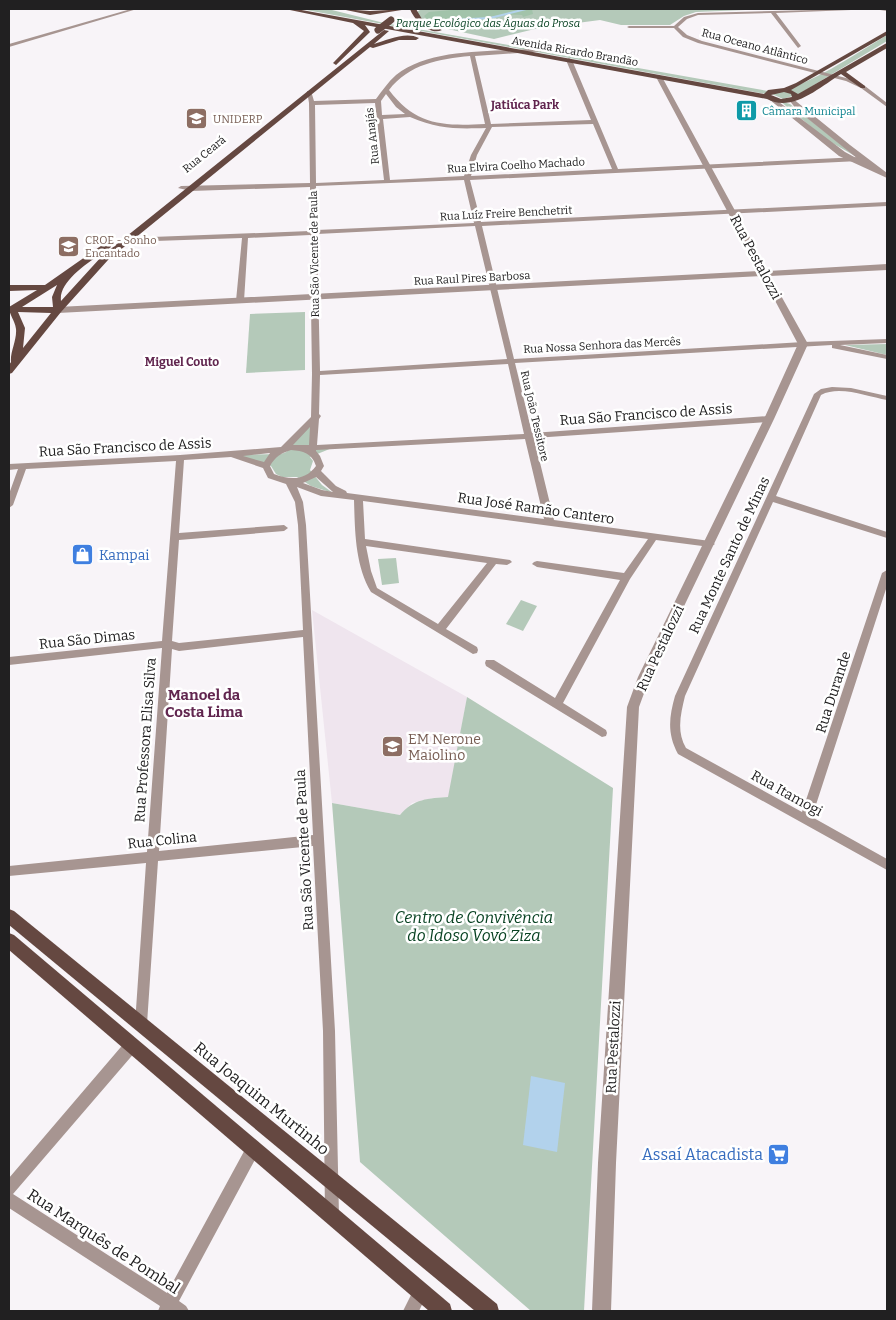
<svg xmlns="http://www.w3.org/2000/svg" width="896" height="1320" font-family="Bitter,serif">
	<rect width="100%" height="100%" fill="#f8f4f8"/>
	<path fill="#efe5ee" d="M312 610 467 697 449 797 433 798 412 803 400 815 332 803Z"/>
	<g fill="#b4c9b9">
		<path d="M301 9H328L384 23 768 91 766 94Z"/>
		<path d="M421 9H772L696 12 684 16 670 25H621L600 20 539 28 494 39 429 25 420 21 416 13Z"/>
		<path d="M887 35V41L799 94 783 99 772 94C814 83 850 57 887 35Z"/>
		<path d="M780 101 790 104 855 156 827 140Z"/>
		<path d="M305 312V370L246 373 250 314Z"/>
		<path d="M887 344V355L845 345Z"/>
		<path d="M314 421 310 448H332L310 457 313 461 310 470 322 485 333 493 311 486 297 477H282L276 474 271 466 237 455 281 454 286 452Z"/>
		<path d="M396 558 399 583 382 585 378 559Z"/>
		<path d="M521 600 537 606 523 631 506 624Z"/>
		<path d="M467 697 613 788 584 1311H531L360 1162 332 803 400 815C413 799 429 798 448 797Z"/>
	</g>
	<path fill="#a2c3aa" d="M462 9H532L533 14 523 17 522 15C491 13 459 25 427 19L424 16 429 12Z"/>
	<path fill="#b2d2ec" d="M531 1076 565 1083 557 1152 523 1145Z"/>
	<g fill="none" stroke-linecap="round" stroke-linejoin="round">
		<path stroke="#b2d2ec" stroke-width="2" d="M434 21 490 18 526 9"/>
		<g fill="#a79591" fill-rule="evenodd">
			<path d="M131 9H137L9 47V44Z"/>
			<path d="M853 9 851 10 776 13 801 46 798 48 771 13 698 15 687 19 678 27 687 35 702 41 850 79 865 86 887 103V107L861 88 846 81 698 43 683 37 674 28H629L627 27 629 26H674L684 17 698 13Z"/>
			<path d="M880 9H887V11L880 10Z"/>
			<path d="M543 48 545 51 475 56 491 124 591 120 566 60 569 58 572 60 618 169 859 157 862 159 859 161 470 180 481 222 887 202V206L482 226 514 359 803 342 887 339V343L840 345 887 355V359L832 348V345L515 363 532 433 769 416 773 419 769 422 534 438 554 520 710 541 715 544 710 547 656 540 630 579 563 703 606 730 607 733 606 736 602 737 486 666 485 663 486 660H494L555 698 620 580 537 567 532 564 534 562 537 561 624 573 648 539 363 501 365 539 510 560 512 562 507 565 496 564 446 629 477 647 478 650 477 653 473 654 371 592C355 565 355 531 354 500L321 496 297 487 303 502 306 525 335 1031 339 1216 337 1221 332 1223 327 1221 325 1216 323 1031 313 846 158 861 147 1024 146 1029 141 1030 136 1029 135 1024 146 863 9 876V866L147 852 162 648 9 665V657L162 641 176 461 26 469 13 505 9 508V494L18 469 9 470V464L180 455 281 447 311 417 312 374 310 235 248 238 244 301 240 303 236 301 242 238 126 242 123 240 126 238 310 231V187L191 191 178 188 181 186 310 183 309 103 307 91H311L314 101 376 99C382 91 388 82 396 75 433 46 498 53 543 48ZM470 56 485 124C444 126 416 126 389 90 409 64 439 59 470 56ZM386 94 396 107 405 114 382 115 381 101ZM375 103 384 180 316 183 315 105ZM410 117C439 129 455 129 486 128L471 155 464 176 390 180 383 119ZM593 124 612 169 471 176 477 155 492 127ZM464 180 474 223 317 230 316 186ZM475 226 507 359 320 371 317 234ZM508 364 524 434 317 445 319 419 321 416 319 414 320 375ZM310 427 309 445H293ZM525 439 544 519 347 493 346 491 336 486 321 471 324 466 320 456 316 451V450ZM291 450C303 451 312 453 316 466 305 481 290 480 274 474L270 466C275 457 281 453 291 450ZM270 453 264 462 243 456ZM231 457 263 468 268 478 286 484 295 502 298 525 303 630 179 643 172 641 179 540 284 531 288 528 284 525 179 533 184 460ZM316 477 333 492 322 490 303 483ZM366 546 487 563 438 624 377 588 371 571ZM303 637 313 835 159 851 172 649 179 651Z"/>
			<path d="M832 387 851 388 887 396V400C868 397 840 385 821 395L776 496 887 532V538L773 502 685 696C681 713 676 731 686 748L802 812 882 573 887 570V586L812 817 887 859V870L678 754C667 734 669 717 675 696L814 394 821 389Z"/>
			<path d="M131 1039 136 1041 138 1046 136 1051 13 1194 167 1293 248 1144 253 1142 258 1144 260 1149 258 1154 179 1301 186 1306 189 1311H158L160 1306 9 1208V1178L126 1041Z"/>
			<path d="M420 1284 425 1287 428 1292 419 1311H403L415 1287Z"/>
		</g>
		<g fill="#a79591" fill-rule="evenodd">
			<path d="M657 76 662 77 768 271 887 264V270L770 276 808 344 774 419 650 677 639 707 616 1163 611 1311H592L598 1163 627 707 638 677 764 419 798 344 762 276 58 313 54 310 58 307 759 271 656 77Z"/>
			<path d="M792 98 850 145 887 173V178L839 156 770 100 775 99 845 152 858 159 797 110 789 100Z"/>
		</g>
		<g fill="#654841" fill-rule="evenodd">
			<path d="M285 9H296L764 94 768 90 784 88 796 83 887 31V35L791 90 798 94 885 44 887 43V48L846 72 865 86V88H861L841 74C820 87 792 113 767 99L365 25 370 32 336 65 333 63 334 62 364 31 353 23ZM784 92 791 94 792 97 781 99 771 95Z"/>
			<path d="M341 9 370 11 408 9 370 15Z"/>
			<path d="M410 9H416L422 19 442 30C430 36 414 20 410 9Z"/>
			<path d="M384 30 389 31 374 44C387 40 406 31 419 38L416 40H399L373 48 370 47 108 260 61 312 12 373 9 374V365L11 362C10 352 17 340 16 329 15 320 9 315 9 307L37 290 9 291V285H45L105 243H111V247C96 258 58 279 61 301L102 256ZM57 285 52 297 53 307H22ZM18 312 51 313 23 348 25 328Z"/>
			<path d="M9 909 14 911 497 1304 499 1311H475L9 925Z"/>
			<path d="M9 933 14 935 450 1304 452 1311H429L9 950Z"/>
		</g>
		<path stroke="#654841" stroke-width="7" d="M378 30 391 20"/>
	</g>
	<defs>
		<symbol id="building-square" viewBox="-11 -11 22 22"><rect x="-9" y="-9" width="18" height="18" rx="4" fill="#0f9aa8" stroke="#fff"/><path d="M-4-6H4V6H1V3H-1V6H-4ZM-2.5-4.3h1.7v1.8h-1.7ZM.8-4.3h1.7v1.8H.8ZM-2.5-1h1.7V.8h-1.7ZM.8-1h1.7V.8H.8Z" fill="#fff"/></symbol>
		<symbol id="school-square" viewBox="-11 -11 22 22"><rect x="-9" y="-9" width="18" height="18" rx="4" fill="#8d6e63" stroke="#fff"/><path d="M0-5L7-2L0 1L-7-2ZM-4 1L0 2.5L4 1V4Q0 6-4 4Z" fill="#fff"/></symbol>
		<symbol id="shop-square" viewBox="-11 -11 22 22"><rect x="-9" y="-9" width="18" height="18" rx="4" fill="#3f7fe0" stroke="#fff"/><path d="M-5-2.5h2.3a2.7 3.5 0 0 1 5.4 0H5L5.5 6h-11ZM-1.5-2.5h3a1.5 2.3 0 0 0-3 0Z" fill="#fff"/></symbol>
		<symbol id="supermarket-square" viewBox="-11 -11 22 22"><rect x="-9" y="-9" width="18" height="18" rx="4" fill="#3f7fe0" stroke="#fff"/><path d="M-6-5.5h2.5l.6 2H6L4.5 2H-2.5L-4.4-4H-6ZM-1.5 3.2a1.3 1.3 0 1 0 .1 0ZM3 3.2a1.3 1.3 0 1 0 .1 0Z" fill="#fff"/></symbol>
	</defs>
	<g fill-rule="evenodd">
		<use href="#building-square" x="734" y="98" width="25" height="25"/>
		<use href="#school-square" x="184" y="106" width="25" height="25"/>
		<use href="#school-square" x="56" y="234" width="25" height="25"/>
		<use href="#shop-square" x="70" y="542" width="25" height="25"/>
		<use href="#school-square" x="380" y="734" width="25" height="25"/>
		<use href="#supermarket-square" x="766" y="1142" width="25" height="25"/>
	</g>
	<g text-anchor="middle" stroke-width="5" stroke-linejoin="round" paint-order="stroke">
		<g font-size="11" font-style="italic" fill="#084222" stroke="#fff">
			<text x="488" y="27">Parque Ecológico das Águas do Prosa</text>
		</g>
		<g font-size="11" fill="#212021" stroke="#fff">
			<text transform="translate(755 46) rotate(15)" y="4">Rua Oceano Atlântico</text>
			<text transform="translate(575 51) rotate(10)" y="4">Avenida Ricardo Brandão</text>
			<text transform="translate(372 136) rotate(-96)" y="4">Rua Anajás</text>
			<text transform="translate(204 154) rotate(-39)" y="4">Rua Ceará</text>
			<text transform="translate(516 165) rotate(-3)" y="4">Rua Elvira Coelho Machado</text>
			<text transform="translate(506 213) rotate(-3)" y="4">Rua Luíz Freire Benchetrit</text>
			<text transform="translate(314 254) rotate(-91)" y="4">Rua São Vicente de Paula</text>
			<text transform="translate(472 278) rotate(-3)" y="4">Rua Raul Pires Barbosa</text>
			<text transform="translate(602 345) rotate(-3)" y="4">Rua Nossa Senhora das Mercês</text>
			<text transform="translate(535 416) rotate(77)" y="4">Rua João Tessitore</text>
		</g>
		<g font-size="11" fill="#0d838f" stroke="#fff" text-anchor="start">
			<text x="762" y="115">Câmara Municipal</text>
		</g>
		<g font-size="11" fill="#785e54" stroke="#fff" text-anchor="start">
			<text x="213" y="123">UNIDERP</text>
			<text x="85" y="244">CROE - Sonho<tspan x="85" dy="13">Encantado</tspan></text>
		</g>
		<g font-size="12" font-weight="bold" fill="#61264f" stroke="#fff">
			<text x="525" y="109">Jatiúca Park</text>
			<text x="182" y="366">Miguel Couto</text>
		</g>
		<g font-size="14" fill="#212021" stroke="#fff">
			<text transform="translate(756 257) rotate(62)" y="5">Rua Pestalozzi</text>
			<text transform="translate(646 414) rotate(-4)" y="5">Rua São Francisco de Assis</text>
			<text transform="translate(125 447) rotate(-3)" y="5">Rua São Francisco de Assis</text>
			<text transform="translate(536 508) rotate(8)" y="5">Rua José Ramão Cantero</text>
			<text transform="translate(729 555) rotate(-65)" y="5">Rua Monte Santo de Minas</text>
			<text transform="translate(87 639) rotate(-6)" y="5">Rua São Dimas</text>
			<text transform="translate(660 648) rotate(-65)" y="5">Rua Pestalozzi</text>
			<text transform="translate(833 692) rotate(-72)" y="5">Rua Durande</text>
			<text transform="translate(145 740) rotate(-86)" y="5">Rua Professora Elisa Silva</text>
			<text transform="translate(787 793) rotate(29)" y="5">Rua Itamogi</text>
			<text transform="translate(162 840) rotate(-6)" y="5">Rua Colina</text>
			<text transform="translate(304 850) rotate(-93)" y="5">Rua São Vicente de Paula</text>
			<text transform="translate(613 1047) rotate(-87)" y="5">Rua Pestalozzi</text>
		</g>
		<g font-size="14" fill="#366cbe" stroke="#fff" text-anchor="start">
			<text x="99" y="560">Kampai</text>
		</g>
		<g font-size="14" fill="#785e54" stroke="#fff" text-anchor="start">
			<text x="408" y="744">EM Nerone<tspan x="408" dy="16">Maiolino</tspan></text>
		</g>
		<g font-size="15" font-weight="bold" fill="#61264f" stroke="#fff">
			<text x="204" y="700">Manoel da<tspan x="204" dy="17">Costa Lima</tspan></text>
		</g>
		<g font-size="16" font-style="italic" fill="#084222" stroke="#fff">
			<text x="474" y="923">Centro de Convivência<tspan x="474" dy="18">do Idoso Vovó Ziza</tspan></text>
		</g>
		<g font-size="16" fill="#212021" stroke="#fff">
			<text transform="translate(262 1098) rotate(39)" y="6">Rua Joaquim Murtinho</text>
			<text transform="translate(104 1241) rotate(33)" y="6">Rua Marquês de Pombal</text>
		</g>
		<g font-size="16" fill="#366cbe" stroke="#fff" text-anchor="end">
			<text x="763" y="1160">Assaí Atacadista</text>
		</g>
	</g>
	<rect width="896" height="1320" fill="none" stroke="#212021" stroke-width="20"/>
</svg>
